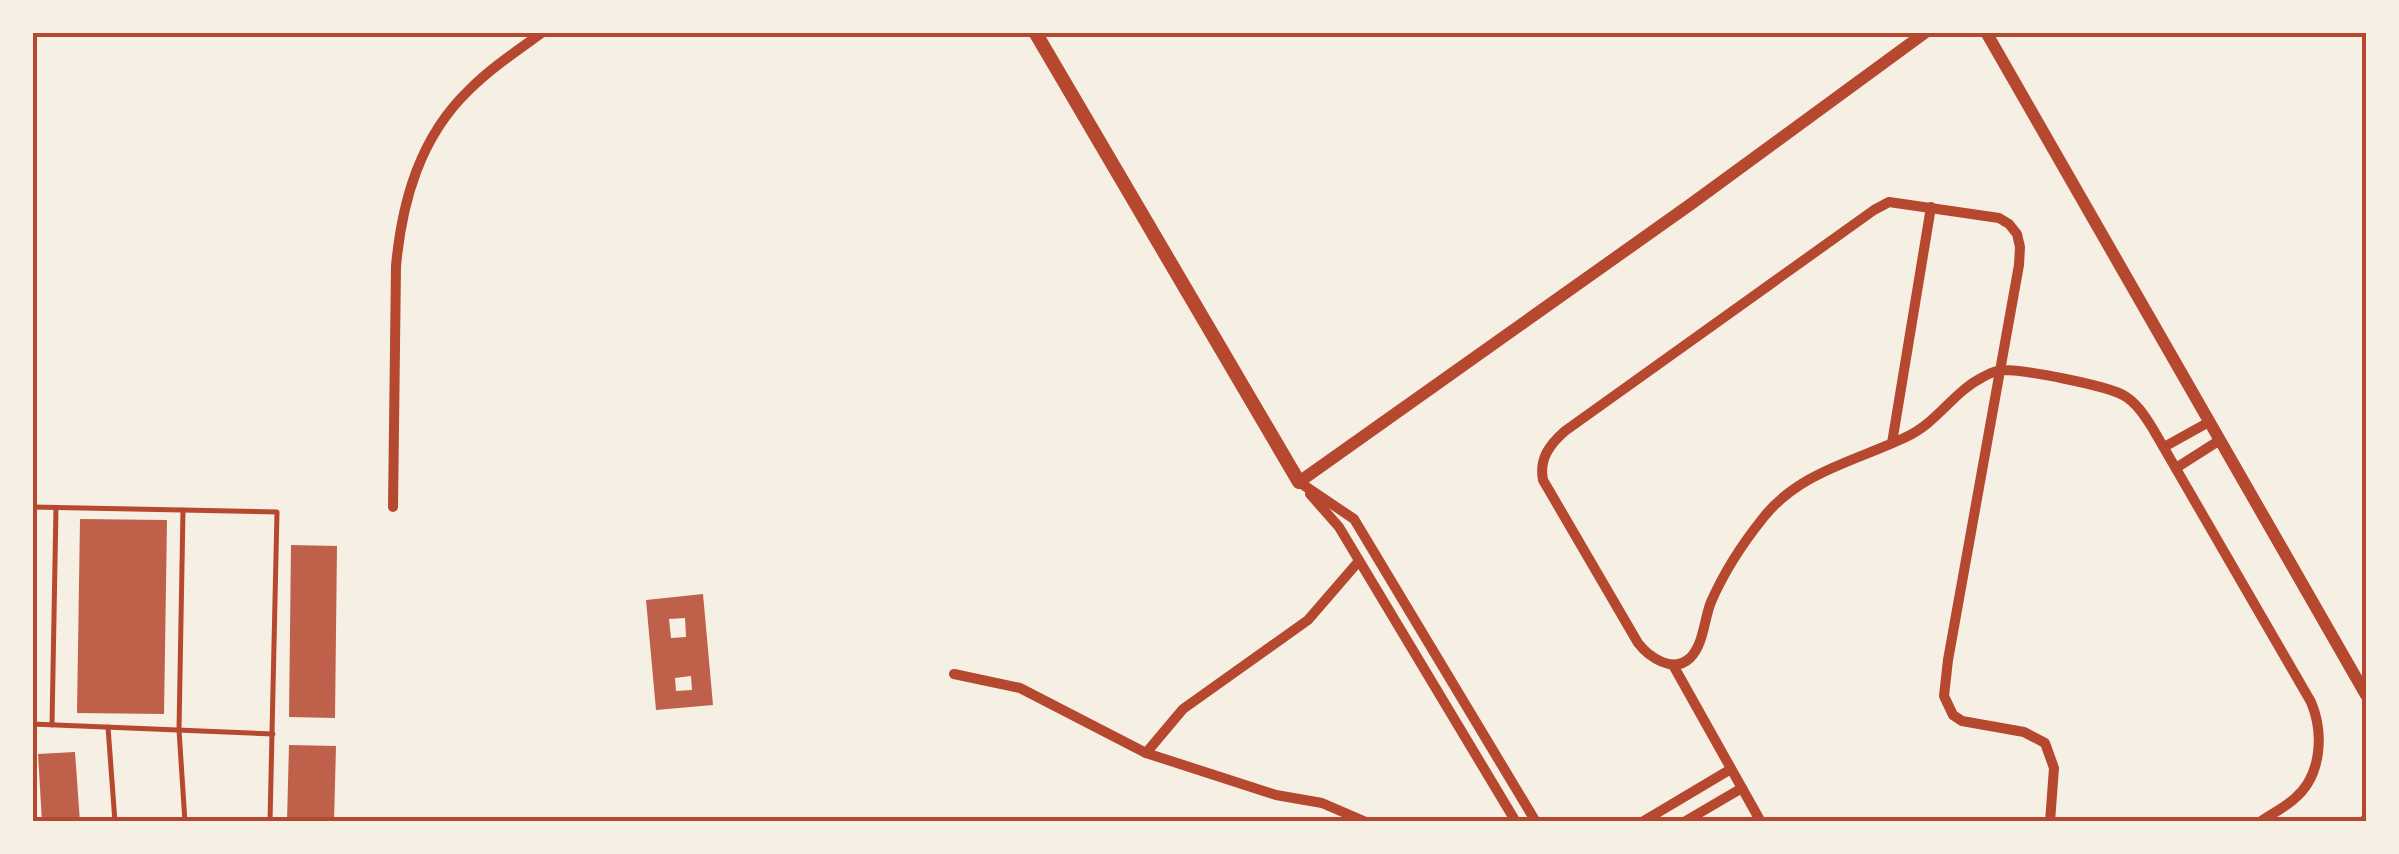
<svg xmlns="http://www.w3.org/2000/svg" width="2399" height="854" font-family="Raleway,sans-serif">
	<rect width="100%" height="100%" fill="#f6efe4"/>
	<g fill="#bf614a" fill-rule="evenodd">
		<path d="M80 519 167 520 164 714 77 713Z"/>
		<path d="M291 545 337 546 335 718 289 717Z"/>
		<path d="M703 594 713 705 656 710 646 600ZM685 618 686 637 671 638 669 619ZM691 676 692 690 676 691 675 678Z"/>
		<path d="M289 745 336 746 334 822H287Z"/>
		<path d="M75 752 80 822H42L38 754Z"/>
	</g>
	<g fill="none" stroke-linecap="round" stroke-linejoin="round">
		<g stroke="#b5482f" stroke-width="5">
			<path d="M32 507 277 512 270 822"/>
			<path d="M183 510 179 730 185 822"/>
			<path d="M32 724 273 734"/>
			<path d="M52 725 56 508"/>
			<path d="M108 727 115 822"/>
		</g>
		<g stroke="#b5482f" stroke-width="10">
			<path d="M1892 443 1931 207"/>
			<path d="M2164 447 2209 422"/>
			<path d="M2176 468 2220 440"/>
			<path d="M1299 482 1354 519 1536 822"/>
			<path d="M1310 494 1339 527 1516 822"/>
			<path d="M393 507 396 266C402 201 420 137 469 90 491 68 518 50 543 32"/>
			<path d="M1673 665 1761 822"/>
			<path d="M954 674 1020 688 1146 753 1276 795 1322 803 1366 822"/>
			<path d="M1146 753 1183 709 1308 620 1359 561"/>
			<path d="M1642 822 1731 769"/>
			<path d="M1684 822 1742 788"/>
			<path d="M2050 822 2054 768 2045 743 2024 732 1962 721 1953 715 1944 696 1948 660 2019 265 2020 247 2017 234 2009 224 1999 218 1889 202 1874 210 1565 431C1549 445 1539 459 1543 480L1638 643C1649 657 1673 674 1690 658 1704 644 1704 619 1711 602 1724 572 1743 543 1763 518 1799 472 1856 461 1906 437 1937 423 1953 392 1983 377 1990 373 1997 370 2004 370 2026 370 2104 385 2123 395 2136 402 2145 416 2153 429L2311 702C2324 733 2322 776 2294 799 2284 808 2271 814 2260 822"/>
		</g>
		<g stroke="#b5482f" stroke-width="12">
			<path d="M1986 32 2366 695"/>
			<path d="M1299 482 1691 204 1926 32"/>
			<path d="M2366 822V820"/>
		</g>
		<path stroke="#b5482f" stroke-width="14" d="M1035 32 1299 482"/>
	</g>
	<rect width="2399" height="854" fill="none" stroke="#f6efe4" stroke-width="70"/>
	<rect x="35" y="35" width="2329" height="784" fill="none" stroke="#b5482f" stroke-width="4"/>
</svg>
